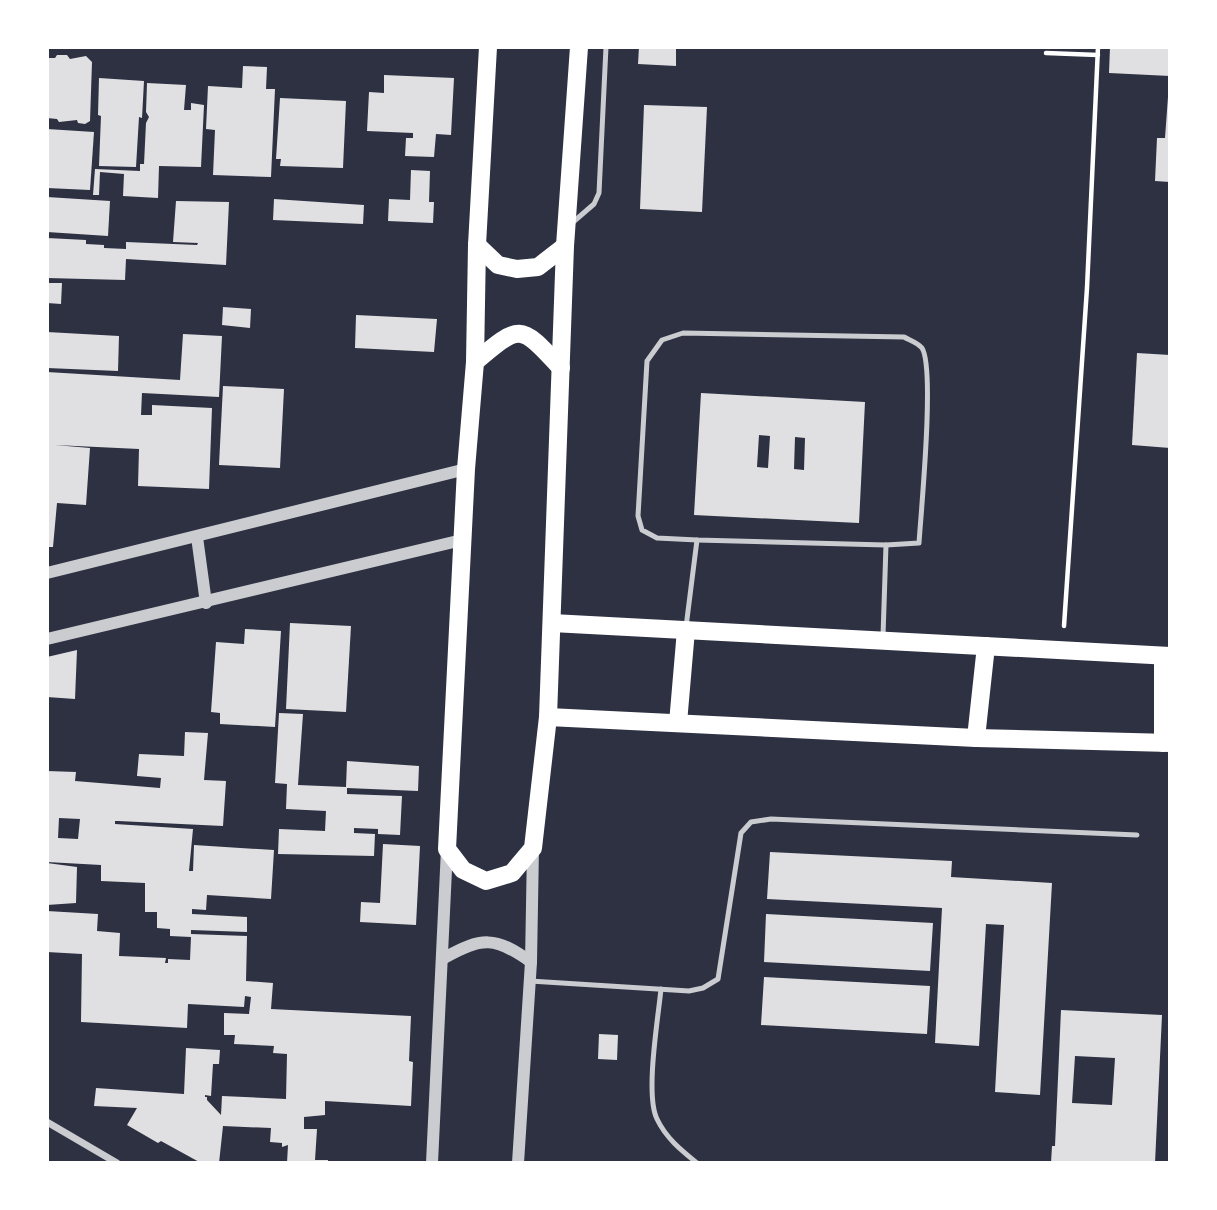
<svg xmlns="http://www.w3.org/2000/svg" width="1217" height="1210" font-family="'Golos Text',sans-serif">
	<rect width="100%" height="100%" fill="#2d3142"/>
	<g fill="#e0e0e3" fill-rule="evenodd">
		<path d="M639 47H676V66L638 64Z"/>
		<path d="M1110 47H1170V76L1109 73Z"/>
		<path d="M57 55H67L70 59 86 56 92 62 90 121 85 124 78 123 77 120 59 122 57 119 47 118V58H55Z"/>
		<path d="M243 66 267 67 266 89H275L271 177 213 175 215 130 206 129 208 86 242 88Z"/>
		<path d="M384 75 454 78 451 135 436 134 434 157 405 156 406 138H413V133L367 131 369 92 384 93Z"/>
		<path d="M99 78 144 81 142 118 139 117 136 167 99 166 101 116 98 115Z"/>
		<path d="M147 83 186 85 184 110H191V103L204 105 201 167 159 166 158 198 123 196 124 174 100 172 99 195H93L95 169 140 171V164H144L146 123 149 117 146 112Z"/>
		<path d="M1168 97H1170V182L1155 181 1157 138H1165Z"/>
		<path d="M280 98 346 101 343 168 280 166 281 159H276Z"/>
		<path d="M644 105 707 107 702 212 640 209Z"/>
		<path d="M47 129 94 132 90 190 47 188Z"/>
		<path d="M411 170 430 171 429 202H434L433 223 388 221 389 199 410 200Z"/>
		<path d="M47 197 110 201 108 236 47 232Z"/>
		<path d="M274 199 364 205 363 224 273 220Z"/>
		<path d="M176 201 229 202 226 265 126 259 125 280 47 278V238L86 240V244L104 245V248L126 249V242L197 245 198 243 173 242Z"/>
		<path d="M47 283H62L61 304 47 303Z"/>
		<path d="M223 307 251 309 250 328 222 325Z"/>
		<path d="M356 315 437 319 434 352 355 348Z"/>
		<path d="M47 332 119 336 118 371 47 368Z"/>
		<path d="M183 334 222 336 219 397 142 393 141 415H152V405L212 408 209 489 138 486 139 449 55 445 90 448 86 505 57 503 53 547H47V372L180 380Z"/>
		<path d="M1137 353 1170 355V448L1132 445Z"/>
		<path d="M223 386 284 389 280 468 219 465Z"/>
		<path d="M701 393 865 402 859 523 694 515ZM759 435 770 436 768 468 757 467ZM795 437 805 438 804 470 794 469Z"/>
		<path d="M290 623 351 626 346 712 286 709Z"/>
		<path d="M245 629 281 631 275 727 220 724V713L211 712 216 642 244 644Z"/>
		<path d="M77 650 75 699 47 697V657Z"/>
		<path d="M279 713 303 714 298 785 346 787 347 761 419 766 418 791 347 788V794L402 796 400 835 378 834V829L354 828V833L375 834 374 856 278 854 279 829 325 831 326 811 286 809 287 784 275 783Z"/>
		<path d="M185 732 208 733 204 780 226 781 223 826 118 821H115V824L193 829 189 871H193L194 845 274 850 271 899 207 895 206 910 192 909V914L247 917V932L191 930V934L247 936 246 981 273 983 271 1009 411 1016 409 1061 413 1062 411 1106 325 1101V1115L304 1117V1129H317L315 1160H328V1163H287L288 1145 282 1147V1143L270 1142 271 1128 223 1126 219 1163H201L161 1141 158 1143 127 1125 137 1108 94 1106 96 1088 184 1094 186 1048 220 1050 219 1064H213L211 1096 205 1095V1097H207V1100L221 1115 222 1096 286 1099 287 1054 273 1053 274 1046 234 1044 235 1035H224V1013L249 1014 251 997 245 996 244 1007 188 1004 187 1028 81 1022 82 954 47 952V911L98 914 97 931 120 933 119 956 166 958 165 963H168V959L190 960 191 937 170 936V929L157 928V912H145V883L101 881V865L47 862V771L76 772 75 781 160 788 161 778 137 776 139 754 184 756ZM59 818 80 819 78 839 58 838Z"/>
		<path d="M383 844 420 846 416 925 360 922 361 902 380 903Z"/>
		<path d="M770 852 952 861 951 877 1052 883 1040 1095 995 1092 1004 925 986 924 979 1046 935 1043 942 908 767 899Z"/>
		<path d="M47 863 77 867 76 903 47 905Z"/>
		<path d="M766 914 933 923 930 971 764 962Z"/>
		<path d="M764 977 930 986 927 1034 761 1025Z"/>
		<path d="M1061 1010 1162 1015 1155 1163H1051L1052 1146H1055ZM1075 1056 1115 1058 1112 1105 1072 1103Z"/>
		<path d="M599 1034 618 1035 617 1060 598 1059Z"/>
	</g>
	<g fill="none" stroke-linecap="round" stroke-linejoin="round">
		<g stroke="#fff" stroke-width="4.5">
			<path d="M1046 53 1098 55"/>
			<path d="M1064 626 1087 288 1098 47"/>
		</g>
		<g stroke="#caccd0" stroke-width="5">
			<path d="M572 223 594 204 599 193 606 47"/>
			<path d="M683 333 904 337C909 340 918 343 922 348 935 368 921 512 919 543L886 545 697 540 657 538 642 530 638 516 647 361 662 340Z"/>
			<path d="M686 627 697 540"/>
			<path d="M883 636 886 545"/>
			<path d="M530 981 689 991 703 988 718 979 741 833 751 822 771 819 1137 835"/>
			<path d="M661 989C658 1019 645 1095 657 1119 666 1138 681 1150 697 1163"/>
		</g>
		<path stroke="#caccd0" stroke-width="7" d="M47 1122 117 1163"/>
		<g stroke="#caccd0" stroke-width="12">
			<path d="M197 537 206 603"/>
			<path d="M47 573 466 469"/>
			<path d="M47 639 462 540"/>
			<path d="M444 958C482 937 495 936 531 962"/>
			<path d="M432 1163 447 849"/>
			<path d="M518 1163 531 962 533 848"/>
		</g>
		<g stroke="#fff" stroke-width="18">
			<path d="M488 47 477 245 475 362 466 469 447 849 463 870 486 881 512 873 533 848 548 717 565 246 579 47"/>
			<path d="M477 245 498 265 517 269 538 267 565 246"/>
			<path d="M475 362C521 323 520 324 561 368"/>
			<path d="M552 623 1170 656"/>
			<path d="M1163 656V743"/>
			<path d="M548 717 976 738 1170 743"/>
			<path d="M678 723 686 630"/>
			<path d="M976 738 986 646"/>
		</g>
	</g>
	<rect width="1217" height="1210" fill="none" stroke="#ffffff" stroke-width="98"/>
</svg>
